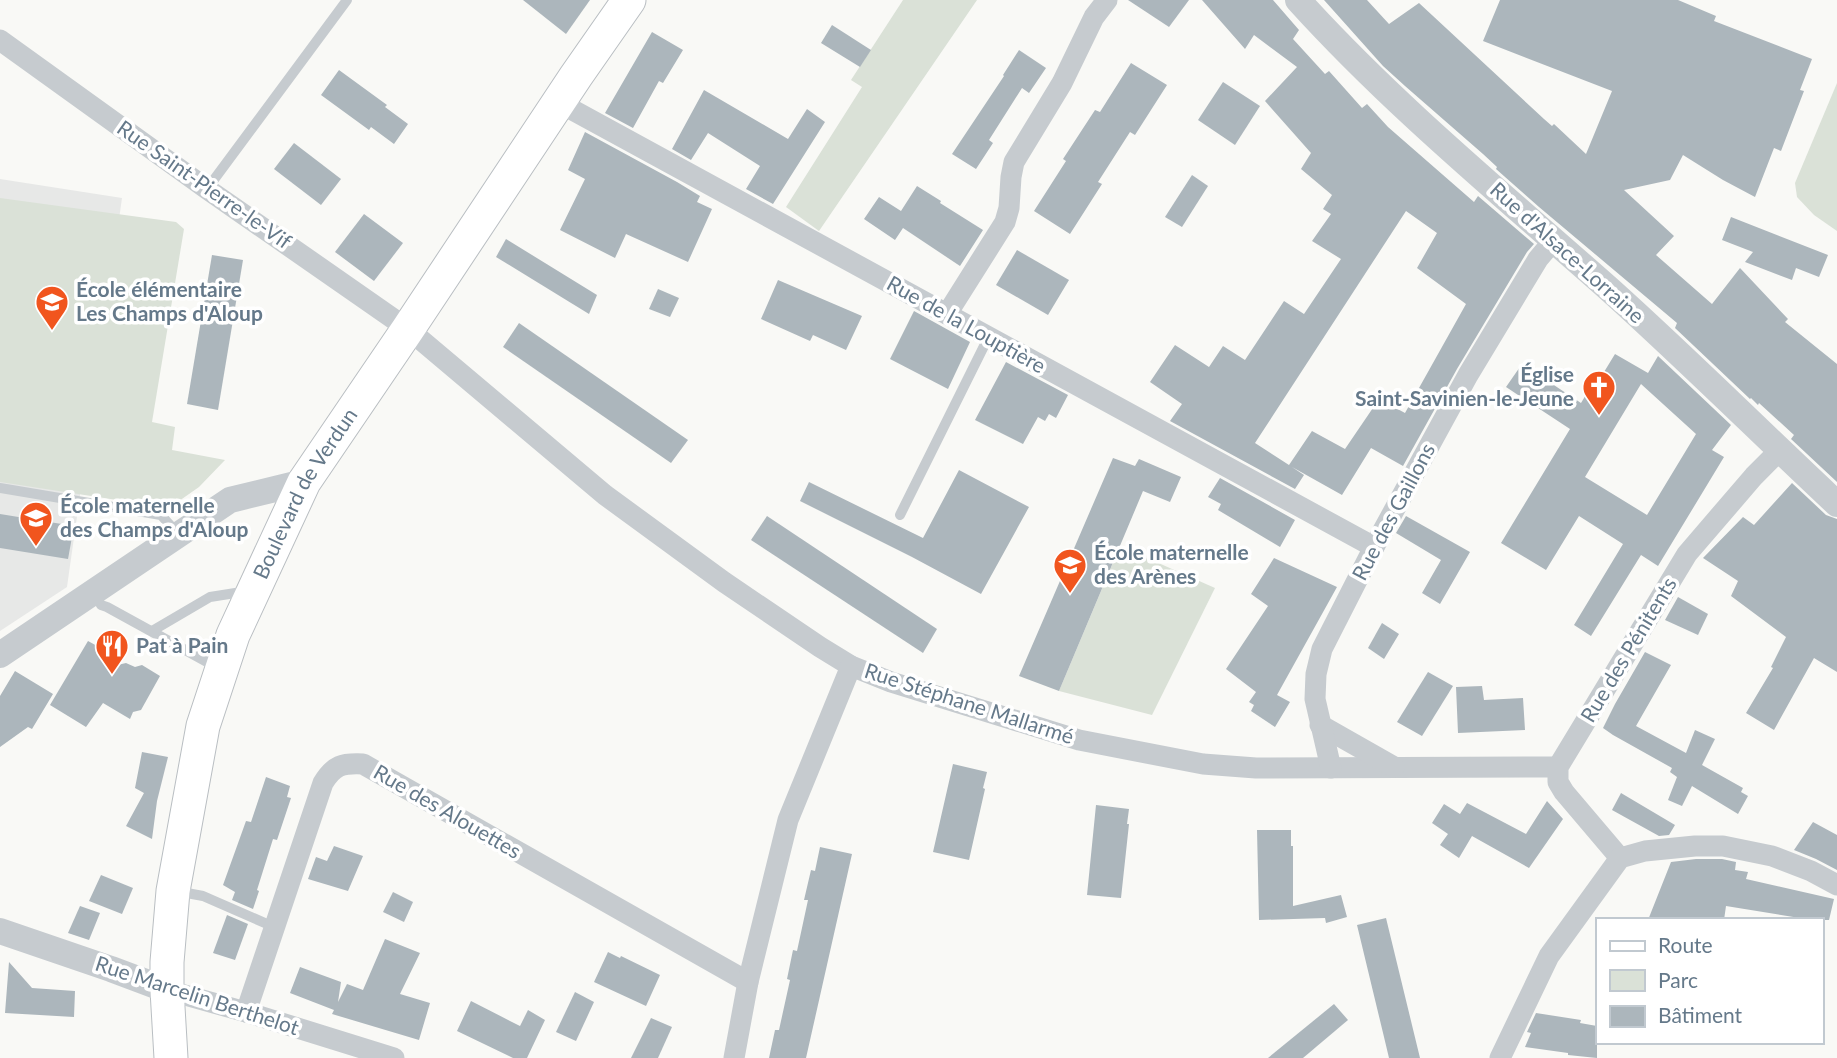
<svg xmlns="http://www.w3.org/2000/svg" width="1837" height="1058" font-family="Lato,sans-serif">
	<rect width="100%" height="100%" fill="#f9f9f6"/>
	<path fill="#e7e8e7" d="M0 179 122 198 67 587 0 631Z"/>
	<g fill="#dae1d7">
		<path d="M903 0H977L819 231 786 207 862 87 851 80Z"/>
		<path d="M1837 83V231L1814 215 1797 197 1795 183Z"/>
		<path d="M0 198 176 222 184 229 152 422 175 427 172 450 225 460 199 487 169 508 0 482Z"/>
		<path d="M1120 546 1215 588 1152 715 1059 691Z"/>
	</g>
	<g fill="#acb6bc" fill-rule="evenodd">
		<path d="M523 0H590L566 34Z"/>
		<path d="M1128 0H1189L1169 27Z"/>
		<path d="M1202 0H1273L1299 30 1293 39 1325 74 1329 71 1362 108 1367 104 1388 127 1474 202 1478 196 1534 244 1527 252 1457 369 1403 466 1371 448 1342 495 1292 467 1304 475 1295 489 1170 421 1182 404 1150 382 1175 345 1209 367 1223 346 1245 360 1284 301 1304 314 1341 259 1312 241 1331 214 1323 209 1332 195 1301 169 1311 153 1265 101 1297 67 1254 35 1245 49ZM1406 211 1437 233 1417 268 1466 304 1405 413 1379 399 1345 449 1312 431 1289 465 1255 443Z"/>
		<path d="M1324 0H1367L1389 24 1419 3 1544 119 1552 126 1554 124 1586 154 1612 91 1483 41 1500 0H1678L1716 16 1714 21 1812 59 1800 90 1804 91 1781 151 1774 148 1755 197 1723 180 1683 155 1670 180 1624 190 1674 236 1656 255 1712 304 1740 268 1788 319 1785 322 1837 364V482L1791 439 1794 435 1759 403 1758 405 1751 398 1750 399 1675 328 1677 323 1539 207 1496 169 1497 167 1483 154 1405 86 1383 66Z"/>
		<path d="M832 25 871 50 860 67 821 43Z"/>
		<path d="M652 32 683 50 663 83 659 81 633 128 605 113Z"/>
		<path d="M1019 50 1046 68 1029 93 1022 88 989 140 993 143 976 169 952 154 1004 76 1003 75Z"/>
		<path d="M1131 63 1167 85 1135 135 1130 132 1098 182 1102 184 1070 234 1034 211 1066 161 1063 159 1095 110 1100 112Z"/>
		<path d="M339 70 387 105 385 107 408 124 394 144 371 127 369 130 321 95Z"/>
		<path d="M1223 82 1260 106 1235 145 1198 120Z"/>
		<path d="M704 90 788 139 807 109 825 122 773 204 746 189 760 166 708 133 691 160 672 149Z"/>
		<path d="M585 132 677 182 700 196 697 202 712 209 688 262 626 234 615 258 560 230 585 179 568 170Z"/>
		<path d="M294 143 341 179 321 205 274 169Z"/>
		<path d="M1192 175 1208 186 1182 227 1165 217Z"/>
		<path d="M917 186 941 201 940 203 983 230 960 266 903 228 895 240 864 219 879 197 901 211Z"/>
		<path d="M364 214 403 243 374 281 335 252Z"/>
		<path d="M1731 217 1828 255 1819 277 1796 268 1792 280 1745 262 1753 252 1722 240Z"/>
		<path d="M506 239 597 295 589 314 496 257Z"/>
		<path d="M1017 250 1069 280 1048 315 996 285Z"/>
		<path d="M212 255 243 260 218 410 187 404Z"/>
		<path d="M778 280 862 316 846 350 813 335 810 341 761 319Z"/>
		<path d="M658 289 679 298 670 317 649 309Z"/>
		<path d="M914 311 970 342 948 389 890 359Z"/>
		<path d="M519 323 688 440 671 463 503 347Z"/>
		<path d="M1615 354 1648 373 1658 356 1731 425 1712 450 1724 457 1658 566 1641 555 1591 636 1574 625 1623 544 1579 516 1546 570 1501 543 1570 429 1506 387 1522 364 1581 403 1587 393 1590 395ZM1641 384 1696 434 1647 515 1585 477Z"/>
		<path d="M1006 362 1068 395 1056 418 1049 414 1045 421 1038 417 1023 444 975 420Z"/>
		<path d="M1113 458 1135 466 1139 459 1181 477 1170 502 1143 491 1059 691 1019 676Z"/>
		<path d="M959 470 1029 507 981 594 912 557 800 501 809 482 923 538Z"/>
		<path d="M1220 478 1295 520 1280 547 1218 510 1221 504 1208 497Z"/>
		<path d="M1792 483 1826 515 1837 519V672L1814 658 1774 730 1746 713 1773 668 1771 667 1786 637 1731 596 1738 581 1703 558 1743 517 1754 525Z"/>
		<path d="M0 514 74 526 68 559 0 548Z"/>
		<path d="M767 516 937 629 923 653 751 540Z"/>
		<path d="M1406 516 1470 552 1440 604 1422 593 1441 560 1396 533Z"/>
		<path d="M1274 558 1337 587 1277 695 1290 702 1275 727 1251 711 1254 705 1249 702 1256 692 1226 669 1268 606 1251 594Z"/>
		<path d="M1678 597 1708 614 1698 635 1665 620Z"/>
		<path d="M1382 623 1399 634 1384 659 1368 648Z"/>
		<path d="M88 641 108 652 109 667 126 663 135 667 142 665 160 676 141 710 133 712 130 719 103 703 86 727 50 705Z"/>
		<path d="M1645 652 1671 665 1636 726 1686 753 1695 730 1715 739 1702 765 1743 788 1741 792 1748 796 1738 814 1692 786 1682 806 1668 800 1677 777 1670 772 1672 768 1613 735 1603 728 1615 704Z"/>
		<path d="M15 671 53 694 32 729 28 727 0 747V696Z"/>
		<path d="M1428 672 1453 686 1422 736 1397 722Z"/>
		<path d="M1482 686 1484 700 1523 698 1525 730 1458 733 1456 687Z"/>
		<path d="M142 752 168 757 157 801 152 839 126 826 144 793 135 788Z"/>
		<path d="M953 764 987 772 983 788 985 789 969 860 933 852Z"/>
		<path d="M266 777 290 786 287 797 291 798 277 840 273 839 257 890 259 891 253 909 232 900 235 892 223 885 246 821 251 822Z"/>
		<path d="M1621 793 1675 825 1669 835 1659 836 1612 810Z"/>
		<path d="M1547 801 1563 819 1529 868 1472 836 1459 858 1440 845 1448 834 1432 823 1444 804 1460 814 1467 803 1526 834Z"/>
		<path d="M1096 805 1129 809 1127 824H1129L1121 898 1087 895Z"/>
		<path d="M1813 822 1837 835V870L1816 859 1794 850Z"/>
		<path d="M1257 830H1291V846H1293V906L1341 895 1347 917 1326 923 1325 918 1259 920Z"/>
		<path d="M334 846 363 856 348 891 308 879 316 857 327 861Z"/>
		<path d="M820 847 852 854 806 1058H769L775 1030H779L790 980 787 979 793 950 797 951 808 900H804L811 870 815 871Z"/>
		<path d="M1696 859H1722L1736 862 1735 870 1748 872 1746 879 1834 899 1829 920H1812L1726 906 1724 920H1648L1671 862Z"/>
		<path d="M101 875 133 888 122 914 89 901Z"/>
		<path d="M393 892 413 902 404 922 383 912Z"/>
		<path d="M80 906 100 913 89 940 68 933Z"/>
		<path d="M227 915 248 924 235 960 213 953Z"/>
		<path d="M1386 918 1420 1058H1389L1384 1037 1357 925Z"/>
		<path d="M385 939 420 953 400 994 430 1003 419 1040 332 1014 334 1010 290 993 300 967 341 982 338 1002 347 984 363 990Z"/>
		<path d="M608 952 620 958 621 956 660 975 646 1006 594 982Z"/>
		<path d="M9 962 32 988 75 991 74 1017 5 1013Z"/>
		<path d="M575 992 594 1002 576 1041 556 1032Z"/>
		<path d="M471 1001 520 1026 528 1010 545 1020 527 1058H513L457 1031Z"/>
		<path d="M1334 1004 1348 1020 1303 1058H1268Z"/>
		<path d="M1536 1013 1581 1020 1580 1023 1597 1026V1058L1568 1055V1053L1525 1047 1531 1033 1527 1032Z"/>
		<path d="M651 1018 672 1027 658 1058H631Z"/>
	</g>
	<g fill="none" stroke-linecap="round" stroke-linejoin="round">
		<defs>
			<g id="primary">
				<path id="s1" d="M171 1058 167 990V962L173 891 203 726 233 635 304 482 408 329 576 76 629 0"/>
			</g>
		</defs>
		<use href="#primary" stroke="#b9bec2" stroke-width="35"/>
		<g stroke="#c6cbcf" stroke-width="10">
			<path d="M207 189 347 0"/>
			<path d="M0 488 161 515 179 535"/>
			<path d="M900 515 989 336"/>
			<path d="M94 592 101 605 107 607 218 668"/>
			<path d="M152 631 210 597 248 591"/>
			<path d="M176 891 203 896 274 927"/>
		</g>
		<g stroke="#c6cbcf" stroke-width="21">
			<path d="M0 40 207 189 408 329 605 495 724 582 820 647 851 666 891 682 1079 740 1203 764 1256 768 1558 767"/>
			<path d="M558 102 1374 547"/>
			<path d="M947 314 1005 222 1009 208 1011 177 1014 162 1062 83 1094 17 1107 0"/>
			<path d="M1320 725 1394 767"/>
			<path d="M1331 768 1315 699 1316 674 1322 649 1374 547 1468 375 1538 259 1554 240"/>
			<path d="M1620 858 1564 792 1558 782V767L1687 554 1754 476 1779 451"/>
			<path d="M167 990 246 1012 394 1058"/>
			<path d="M246 1012 323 783C334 765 342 763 363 764L748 982"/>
			<path d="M734 1058 748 982 788 820 851 666"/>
			<path d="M1500 1058 1549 956 1620 858 1645 851 1695 846H1723L1772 856 1811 871 1837 885"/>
		</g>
		<g stroke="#c6cbcf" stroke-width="26">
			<path d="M1298 0C1393 105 1503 195 1609 289 1687 359 1761 433 1837 504"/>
			<path d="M0 655 230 500 304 482"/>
			<path d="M0 931 111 969 167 990"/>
		</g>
		<use href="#primary" stroke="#fff" stroke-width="33"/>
	</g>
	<defs>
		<symbol id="school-pin" viewBox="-11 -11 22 30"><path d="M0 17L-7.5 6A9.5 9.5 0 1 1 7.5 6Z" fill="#f1551e" stroke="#fff"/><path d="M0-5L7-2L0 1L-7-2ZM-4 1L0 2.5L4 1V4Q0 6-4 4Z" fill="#fff"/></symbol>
		<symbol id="church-pin" viewBox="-11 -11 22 30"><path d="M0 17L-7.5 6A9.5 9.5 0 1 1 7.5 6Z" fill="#f1551e" stroke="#fff"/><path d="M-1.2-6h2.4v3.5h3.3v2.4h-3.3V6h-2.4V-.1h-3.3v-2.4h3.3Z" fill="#fff"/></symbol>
		<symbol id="restaurant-pin" viewBox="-11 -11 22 30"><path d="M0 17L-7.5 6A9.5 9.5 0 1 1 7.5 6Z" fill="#f1551e" stroke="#fff"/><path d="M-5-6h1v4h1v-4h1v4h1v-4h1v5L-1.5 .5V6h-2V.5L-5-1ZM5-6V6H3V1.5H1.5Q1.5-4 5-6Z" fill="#fff"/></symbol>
	</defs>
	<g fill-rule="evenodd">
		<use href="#school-pin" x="33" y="283" width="38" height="52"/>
		<use href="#church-pin" x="1580" y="368" width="38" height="52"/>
		<use href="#school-pin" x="17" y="499" width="38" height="52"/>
		<use href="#school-pin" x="1051" y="546" width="38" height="52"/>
		<use href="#restaurant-pin" x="93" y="627" width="38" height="52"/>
	</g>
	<g text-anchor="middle" stroke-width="7" stroke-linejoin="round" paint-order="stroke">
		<g font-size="21" fill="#65798a" stroke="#fff">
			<text transform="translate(204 185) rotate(35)" y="7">Rue Saint-Pierre-le-Vif</text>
			<text transform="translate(1567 253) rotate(42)" y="7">Rue d'Alsace-Lorraine</text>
			<text transform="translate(966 325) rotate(29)" y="7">Rue de la Louptière</text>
			<text dy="7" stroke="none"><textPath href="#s1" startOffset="590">Boulevard de Verdun</textPath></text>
			<text transform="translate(1394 512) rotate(-62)" y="7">Rue des Gaillons</text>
			<text transform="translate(1629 650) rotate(-59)" y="7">Rue des Pénitents</text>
			<text transform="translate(969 704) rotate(18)" y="7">Rue Stéphane Mallarmé</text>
			<text transform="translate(447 812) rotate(30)" y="7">Rue des Alouettes</text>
			<text transform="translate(197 996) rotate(18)" y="7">Rue Marcelin Berthelot</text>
		</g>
		<g font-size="21" font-weight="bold" fill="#65798a" stroke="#fff" text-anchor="start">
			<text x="76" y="297">École élémentaire<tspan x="76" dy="24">Les Champs d'Aloup</tspan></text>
			<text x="1574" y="382" text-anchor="end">Église<tspan x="1574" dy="24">Saint-Savinien-le-Jeune</tspan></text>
			<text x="60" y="513">École maternelle<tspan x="60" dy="24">des Champs d'Aloup</tspan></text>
			<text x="1094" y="560">École maternelle<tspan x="1094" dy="24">des Arènes</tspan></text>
			<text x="136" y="653">Pat à Pain</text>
		</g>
	</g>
	<rect x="1596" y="918" width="228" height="126" fill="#ffffff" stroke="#c1c9d0" stroke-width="2"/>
	<rect x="1610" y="941" width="35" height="10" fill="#ffffff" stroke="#c1c9d0" stroke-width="2"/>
	<text x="1658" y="953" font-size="21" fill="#65798a">Route</text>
	<rect x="1610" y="970" width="35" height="21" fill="#dae1d7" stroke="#c1c9d0" stroke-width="2"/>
	<text x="1658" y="988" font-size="21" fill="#65798a">Parc</text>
	<rect x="1610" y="1006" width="35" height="21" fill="#acb6bc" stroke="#c1c9d0" stroke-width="2"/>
	<text x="1658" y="1023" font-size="21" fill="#65798a">Bâtiment</text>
</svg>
